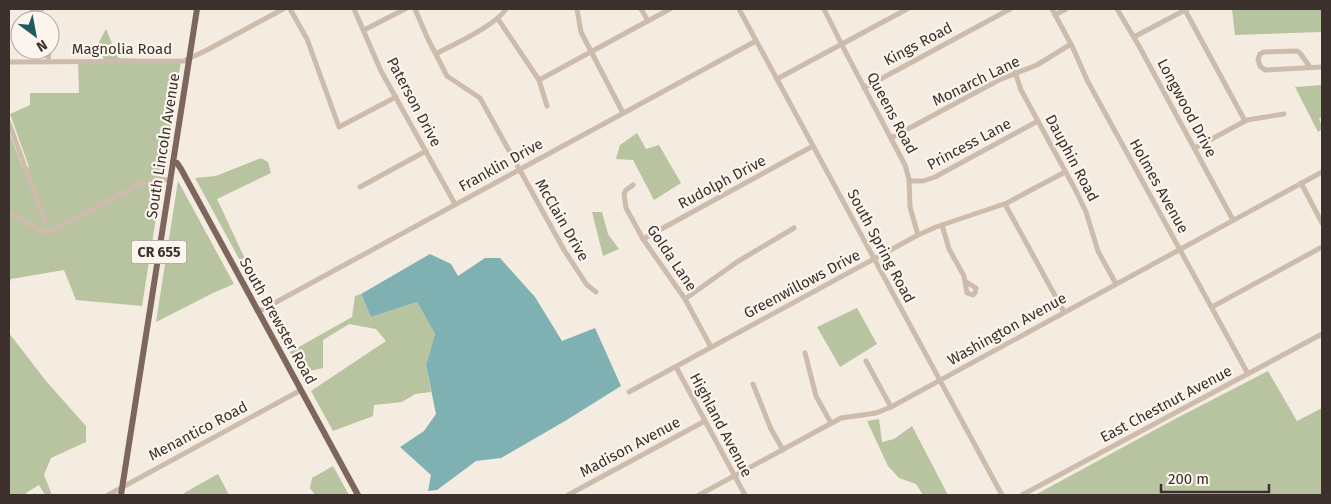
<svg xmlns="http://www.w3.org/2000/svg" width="1331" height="504" font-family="'Fira Sans',sans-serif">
	<rect width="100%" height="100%" fill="#f4ebe1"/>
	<g fill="#b8c4a0">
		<path d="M1232 9H1322V32L1235 35Z"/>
		<path d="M106 29 118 58 181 61 142 306 76 300 64 270 11 279 9 285V132L23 169 29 167 10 114 30 105V93H79L78 61H104L99 42Z"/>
		<path d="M1322 85V117L1319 119 1322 125V129L1318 132 1295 87Z"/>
		<path d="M637 133 646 149 659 145 681 183 654 200 633 160 616 159 620 145Z"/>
		<path d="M261 158 268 162 271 173 217 199 246 261 243 266 195 178 216 176Z"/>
		<path d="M178 181 234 284 213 293 156 322Z"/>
		<path d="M592 212H602L608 234 619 249 603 256Z"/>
		<path d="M361 294 371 317 417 302 435 334 426 365 431 392 415 394 402 402 374 405 373 416 333 431 311 391 386 341 376 329 349 324 323 340V368L301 373 290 352 352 317 355 296Z"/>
		<path d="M857 308 877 344 840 367 817 327Z"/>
		<path d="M9 333 46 381 86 426V442L51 458 44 475 52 495H45L39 485 26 493 27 495H9Z"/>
		<path d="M1268 371 1297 421 1322 408V495H1035L1175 419Z"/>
		<path d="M879 419 882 442 894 439 912 426 948 495H923L916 484 899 478 888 466 867 421Z"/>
		<path d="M333 466 349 495H315L310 488 312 478Z"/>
		<path d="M218 474 229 495H185L184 493Z"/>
	</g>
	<path fill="#7fb0b2" d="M430 254 451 264 458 276 485 258H500L535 297 562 341 595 328 621 386 565 421 501 458 476 461 437 490 428 491 431 475 400 447 424 431 436 414 426 365 435 334 417 302 371 317 361 294Z"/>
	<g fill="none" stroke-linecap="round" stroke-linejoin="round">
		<g stroke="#cdbbac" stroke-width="5">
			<path d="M32 9 38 20"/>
			<path d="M290 9 307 39 339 127 396 97"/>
			<path d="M354 9 381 71 455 204"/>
			<path d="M415 9 427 37 447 76 480 98 564 250 587 285 596 292"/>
			<path d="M577 9 581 32 623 113"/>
			<path d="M641 9 648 21"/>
			<path d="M739 9 1002 495"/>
			<path d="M824 9 844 49 905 165 909 179 910 207 918 235"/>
			<path d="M1052 9 1073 48 1087 80 1248 374"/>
			<path d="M1117 9 1139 46 1233 220"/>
			<path d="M1185 10 1245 121"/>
			<path d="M34 13 42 9"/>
			<path d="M1055 15 1066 9"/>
			<path d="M498 19 539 80 547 106"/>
			<path d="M364 30 405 9"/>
			<path d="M1134 37 1187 9"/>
			<path d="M436 54C454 44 495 26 506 9"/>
			<path d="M9 62 184 61 207 50 283 9"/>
			<path d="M48 62 49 50"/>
			<path d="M1310 67 1300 53 1297 51 1264 52 1260 54 1258 59 1260 66 1265 70 1322 67"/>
			<path d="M1015 72 1021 90 1076 191 1086 212 1098 251 1116 284"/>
			<path d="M777 79 907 9"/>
			<path d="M539 80 670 9"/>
			<path d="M864 88 1010 9"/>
			<path d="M9 123 45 222"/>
			<path d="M891 138 999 80 1037 65 1071 44"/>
			<path d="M1195 148 1247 120 1284 114"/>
			<path d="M909 181H923L935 177 1038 121"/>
			<path d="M1301 183 1322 223"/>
			<path d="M633 185 626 190 624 194 626 208 643 239 685 299 711 347"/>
			<path d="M360 187 426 151"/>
			<path d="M1005 204 1064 312"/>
			<path d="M9 211 39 231H51L144 182 156 179 170 180"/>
			<path d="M942 225 949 249 964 276 967 293 973 295 975 293 976 288 968 283"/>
			<path d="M643 239 813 146"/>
			<path d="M685 299 737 262 794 228"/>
			<path d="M1212 307 1322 247"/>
			<path d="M258 312 756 41"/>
			<path d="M805 353 816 396 831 423"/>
			<path d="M866 361 891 407"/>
			<path d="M676 367 745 495"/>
			<path d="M753 384 771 429 783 450"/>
			<path d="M629 392 918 235 936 227 1007 203 1065 172"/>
			<path d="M108 495 301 390"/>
			<path d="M568 495 705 421"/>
			<path d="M699 495 841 418 876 413 891 407 1322 172"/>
			<path d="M1022 495 1322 334"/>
		</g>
		<g stroke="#7d675c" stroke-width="6">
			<path d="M173 162 177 163 181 169 358 495"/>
			<path d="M121 495 197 9"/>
		</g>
	</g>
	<g text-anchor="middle" stroke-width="4.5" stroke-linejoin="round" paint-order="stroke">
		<rect fill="#fbf5ee" stroke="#756b66" stroke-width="1" x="131.5" y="240.5" width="55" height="23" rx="4"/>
		<g font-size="14" font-weight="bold" fill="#3b302b">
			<text x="159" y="257">CR 655</text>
		</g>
		<g font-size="15" fill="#3b302b" stroke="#fbf5ee">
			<text transform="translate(918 44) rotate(-28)" y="5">Kings Road</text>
			<text x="122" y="54">Magnolia Road</text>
			<text transform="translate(976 81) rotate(-26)" y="5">Monarch Lane</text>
			<text transform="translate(414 102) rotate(62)" y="5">Paterson Drive</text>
			<text transform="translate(1187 108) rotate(62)" y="5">Longwood Drive</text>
			<text transform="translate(892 113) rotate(62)" y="5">Queens Road</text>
			<text transform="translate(969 144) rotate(-28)" y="5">Princess Lane</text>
			<text transform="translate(163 146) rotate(-81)" y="5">South Lincoln Avenue</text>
			<text transform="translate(1072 158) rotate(62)" y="5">Dauphin Road</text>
			<text transform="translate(501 165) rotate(-29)" y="5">Franklin Drive</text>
			<text transform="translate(722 182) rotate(-28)" y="5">Rudolph Drive</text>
			<text transform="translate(1159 186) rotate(61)" y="5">Holmes Avenue</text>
			<text transform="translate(562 220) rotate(60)" y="5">McClain Drive</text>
			<text transform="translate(881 246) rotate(62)" y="5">South Spring Road</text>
			<text transform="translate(672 258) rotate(56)" y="5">Golda Lane</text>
			<text transform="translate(802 284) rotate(-28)" y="5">Greenwillows Drive</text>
			<text transform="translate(278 321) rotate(61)" y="5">South Brewster Road</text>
			<text transform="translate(1007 329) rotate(-29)" y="5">Washington Avenue</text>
			<text transform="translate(1166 404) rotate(-28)" y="5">East Chestnut Avenue</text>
			<text transform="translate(721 425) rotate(62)" y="5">Highland Avenue</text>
			<text transform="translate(198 431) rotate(-28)" y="5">Menantico Road</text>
			<text transform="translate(630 447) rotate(-28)" y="5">Madison Avenue</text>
		</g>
	</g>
	<rect width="1331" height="504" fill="none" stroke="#3b302b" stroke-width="20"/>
	<g transform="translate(35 35) rotate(148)"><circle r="24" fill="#fbf5ee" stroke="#aea6a0"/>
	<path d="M0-4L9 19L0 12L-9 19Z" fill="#1f5a5e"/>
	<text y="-8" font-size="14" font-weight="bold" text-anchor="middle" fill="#3b302b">N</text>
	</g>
	<path d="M1161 484v8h108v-8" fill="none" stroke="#3b302b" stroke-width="2.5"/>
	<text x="1168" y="484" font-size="15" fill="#3b302b" stroke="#fbf5ee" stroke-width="4" paint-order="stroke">200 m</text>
</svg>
